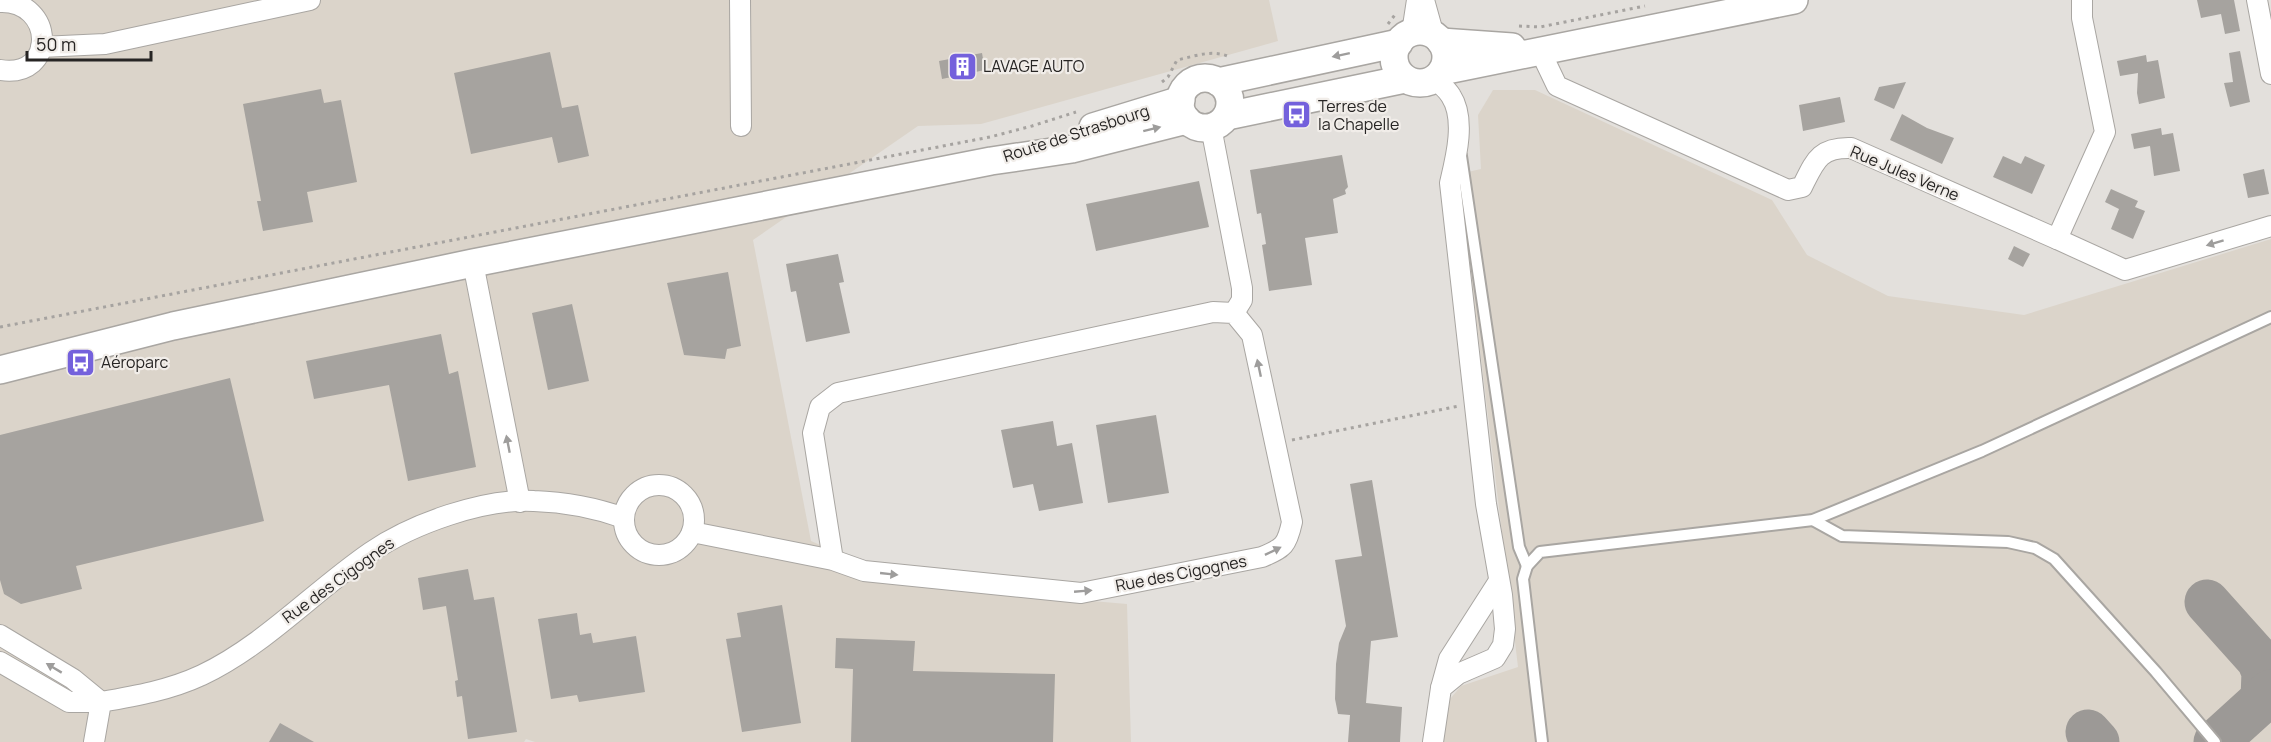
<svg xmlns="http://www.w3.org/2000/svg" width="2271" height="742" font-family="Manrope,sans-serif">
	<rect width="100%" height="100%" fill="#e3e0dc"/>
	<g fill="#dbd4ca">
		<path d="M0 0H1269L1278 41 981 124 918 126 753 240 811 541 865 565 997 593 1127 604 1131 742H535L526 739 524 742H0Z"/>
		<path d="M1493 90H1535L1772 200 1807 255 1888 296 2024 315 2271 239V742H1441L1444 719 1450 699 1461 686 1518 667 1459 174 1481 169 1478 115Z"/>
	</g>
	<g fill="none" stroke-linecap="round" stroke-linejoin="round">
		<g stroke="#9c9996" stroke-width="45">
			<path d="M2207 602 2259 660 2264 672 2263 699"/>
			<path d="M2088 732 2097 742"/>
			<path d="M2216 742 2271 692"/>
		</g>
	</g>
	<g fill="#a6a39f">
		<path d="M2197 0H2234L2240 31 2225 34 2221 14 2201 18Z"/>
		<path d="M2240 51 2250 102 2230 107 2224 83 2233 82 2229 53Z"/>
		<path d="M550 52 562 108 578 105 589 156 558 163 552 137 471 154 454 73Z"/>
		<path d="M982 53 985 70 942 79 939 61Z"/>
		<path d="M2146 55 2147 62 2158 60 2165 98 2139 104 2137 93 2138 73 2120 76 2117 61Z"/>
		<path d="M1906 82 1894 109 1874 100 1879 87Z"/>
		<path d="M321 89 324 103 341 100 357 182 307 192 313 222 263 231 257 201H261L243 104Z"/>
		<path d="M1840 97 1845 122 1803 131 1799 105Z"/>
		<path d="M1902 114 1927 128 1954 138 1942 164 1890 140Z"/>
		<path d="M2161 128 2162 135 2173 133 2180 171 2154 176 2150 146 2134 149 2131 134Z"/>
		<path d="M1342 155 1348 187 1345 190 1346 194 1333 199 1338 233 1305 238 1312 285 1269 291 1262 245 1266 244 1261 213 1257 214 1250 170Z"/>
		<path d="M2003 156 2021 164 2025 156 2045 165 2032 194 1993 177Z"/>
		<path d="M2264 169 2269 194 2248 198 2243 174Z"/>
		<path d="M1199 181 1209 227 1096 251 1086 204Z"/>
		<path d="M2111 189 2138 201 2135 207 2145 211 2133 239 2111 229 2119 209 2105 202Z"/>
		<path d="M2014 246 2030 254 2023 267 2008 259Z"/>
		<path d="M838 254 844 282 839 283 850 333 806 342 796 291 791 292 786 264Z"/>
		<path d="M728 272 741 346 727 349 725 359 684 355 667 283Z"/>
		<path d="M572 304 589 381 548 390 532 313Z"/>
		<path d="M441 334 449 374 458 371 476 467 408 481 389 385 314 399 306 361Z"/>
		<path d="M230 378 264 521 76 566 82 589 21 604 4 594 0 580V435Z"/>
		<path d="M1156 415 1169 493 1108 503 1096 425Z"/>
		<path d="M1053 421 1057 446 1072 443 1083 503 1039 511 1033 484 1013 488 1001 430Z"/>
		<path d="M1372 480 1398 637 1371 641 1366 703 1402 707 1400 742H1348L1350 715 1338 714 1335 699 1336 664 1339 643 1346 626 1335 560 1362 556 1350 484Z"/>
		<path d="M468 569 474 600 494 597 517 732 468 739 462 696 457 697 455 681 458 680 446 606 423 610 418 578Z"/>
		<path d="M782 605 801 723 742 732 726 639 741 637 737 613Z"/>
		<path d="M577 613 580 635 591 633 593 643 636 636 645 692 579 702 577 695 551 699 538 619Z"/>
		<path d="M836 638 915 641 913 671 1055 674 1053 742H851L853 669 835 668Z"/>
		<path d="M280 723 314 742H269Z"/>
	</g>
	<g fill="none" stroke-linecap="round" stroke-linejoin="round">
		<defs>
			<g id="service">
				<path d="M1461 156 1519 547 1527 566"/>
				<path d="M1813 520 1842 536 2008 542 2035 548 2054 559 2156 672 2215 742"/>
				<path d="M1542 742 1523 579 1527 566 1540 552 1813 520 1982 451 2271 317"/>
			</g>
			<g id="minor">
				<path d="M740 0 741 126"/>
				<path d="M1424 0 1434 36"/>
				<path d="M2257 0 2271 74"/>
				<path d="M0 2C54 0 58 79 0 70"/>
				<path d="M1412 33 1417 0"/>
				<path d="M41 47 105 44 310 0"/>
				<path d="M1543 50 1546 63 1557 86 1788 190 1802 187C1815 161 1819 147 1851 148L2057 239 2105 132 2082 18V0"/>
				<path d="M1211 127 1242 288V300L1234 313"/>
				<path d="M2057 239 2125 270 2271 226"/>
				<path d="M473 263 520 502"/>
				<circle cx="659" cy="520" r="35"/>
				<path d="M692 532 833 560 864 571 1081 593 1262 557C1284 548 1287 545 1292 522L1252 335 1234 313 1213 312 838 393 820 407 813 433 833 560"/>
				<path d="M0 635 73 679 101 702"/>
				<path d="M0 662 69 702H101"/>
				<path d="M1441 688 1449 659 1499 581"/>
				<path d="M94 742 101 702C136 696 170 690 202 675 265 645 314 591 371 552 412 524 484 498 534 501 564 502 596 508 624 518"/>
				<path d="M1433 742 1441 688 1458 674 1495 658 1503 645 1505 629 1502 595 1486 504 1450 183C1456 158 1466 119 1451 96 1447 89 1440 84 1435 79"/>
			</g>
			<g id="secondary">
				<circle cx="1420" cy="57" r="26"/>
				<path d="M1441 42 1512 47"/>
				<path d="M1442 71 1794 0"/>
				<circle cx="1205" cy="103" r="25"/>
				<path d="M1218 82 1399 43"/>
				<path d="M1227 116 1405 79"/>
				<path d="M1093 127 1181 100"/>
				<path d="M0 370 173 326 473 263 991 161 1072 149 1187 120"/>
			</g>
		</defs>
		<use href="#service" stroke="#a9a6a2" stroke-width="14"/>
		<use href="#minor" stroke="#a9a6a2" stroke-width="22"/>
		<use href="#secondary" stroke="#a9a6a2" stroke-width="30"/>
		<g stroke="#a6a3a0" stroke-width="3" stroke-dasharray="3 4.5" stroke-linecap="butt">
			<path d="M1388 24 1397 12"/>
			<path d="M1519 26 1540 27 1645 6"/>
			<path d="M1162 82 1168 77 1177 60C1196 56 1212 49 1230 57"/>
			<path d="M0 327 990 137 1032 126 1076 112"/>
			<path d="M1292 440 1459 406"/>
		</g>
		<use href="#service" stroke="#fff" stroke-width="10"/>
		<use href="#minor" stroke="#fff" stroke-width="20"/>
		<use href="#secondary" stroke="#fff" stroke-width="27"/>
	</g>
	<defs><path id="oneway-solid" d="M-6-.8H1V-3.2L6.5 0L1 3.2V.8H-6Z" transform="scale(1.5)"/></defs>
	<g fill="#9e9d9c">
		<use href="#oneway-solid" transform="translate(1341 55) rotate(168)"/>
		<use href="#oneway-solid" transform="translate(1152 129) rotate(-14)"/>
		<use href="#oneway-solid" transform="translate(2215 243) rotate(163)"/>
		<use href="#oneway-solid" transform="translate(1259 368) rotate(-102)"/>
		<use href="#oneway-solid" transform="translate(508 444) rotate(-101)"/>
		<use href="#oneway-solid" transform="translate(1273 551) rotate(-26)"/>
		<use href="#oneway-solid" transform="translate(889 574) rotate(6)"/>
		<use href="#oneway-solid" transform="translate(1083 591) rotate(-5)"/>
		<use href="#oneway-solid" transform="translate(54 668) rotate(-149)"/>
	</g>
	<defs>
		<symbol id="building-square" viewBox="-11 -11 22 22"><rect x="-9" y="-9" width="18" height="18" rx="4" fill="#7461dc" stroke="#f1ede9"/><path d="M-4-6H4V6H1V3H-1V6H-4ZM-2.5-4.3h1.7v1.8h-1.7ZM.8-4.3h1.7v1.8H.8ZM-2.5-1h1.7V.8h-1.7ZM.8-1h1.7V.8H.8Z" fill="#fff"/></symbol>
		<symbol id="bus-square" viewBox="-11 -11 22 22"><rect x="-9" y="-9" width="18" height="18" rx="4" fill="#7461dc" stroke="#f1ede9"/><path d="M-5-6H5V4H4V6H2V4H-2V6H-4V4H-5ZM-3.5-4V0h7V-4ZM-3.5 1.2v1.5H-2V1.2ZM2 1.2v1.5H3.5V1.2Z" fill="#fff"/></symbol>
	</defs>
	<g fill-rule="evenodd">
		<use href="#building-square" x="946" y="50" width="33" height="33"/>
		<use href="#bus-square" x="1280" y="98" width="33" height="33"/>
		<use href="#bus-square" x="64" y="346" width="33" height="33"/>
	</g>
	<g text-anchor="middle" stroke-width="4.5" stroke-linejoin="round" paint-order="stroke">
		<g font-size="16" fill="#272524" stroke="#f1ede9" text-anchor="start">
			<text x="983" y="72">LAVAGE AUTO</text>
			<text x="1318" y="112">Terres de<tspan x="1318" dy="18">la Chapelle</tspan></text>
			<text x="101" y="368">Aéroparc</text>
		</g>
		<g font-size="16" fill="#272524" stroke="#f1ede9">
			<text transform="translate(1076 133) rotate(-18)" y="6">Route de Strasbourg</text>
			<text transform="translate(1905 173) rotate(23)" y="6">Rue Jules Verne</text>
			<text transform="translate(1181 573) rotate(-11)" y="6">Rue des Cigognes</text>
			<text transform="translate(338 580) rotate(-36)" y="6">Rue des Cigognes</text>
		</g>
	</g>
	<path d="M27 51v9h124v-9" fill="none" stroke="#272524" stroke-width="3"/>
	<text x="36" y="51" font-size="18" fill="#272524" stroke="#f1ede9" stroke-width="4.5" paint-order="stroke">50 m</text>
</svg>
